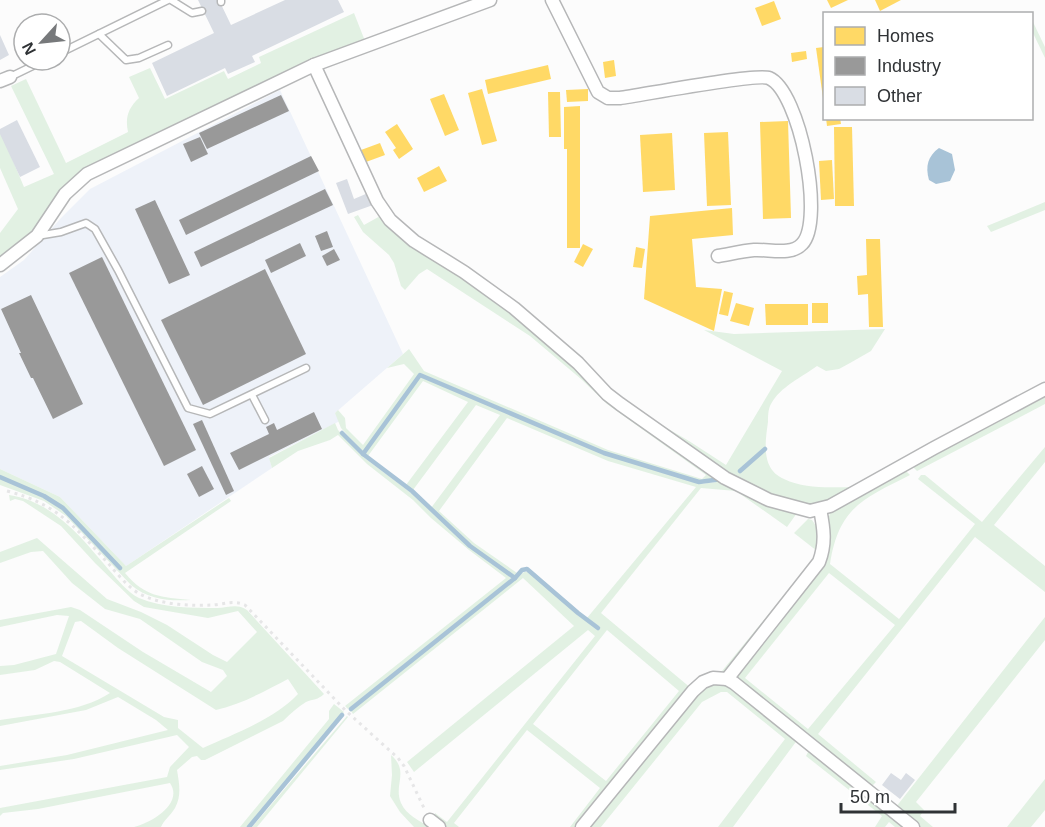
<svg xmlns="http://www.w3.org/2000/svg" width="1045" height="827" font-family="Helvetica,sans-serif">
	<rect width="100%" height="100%" fill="#fcfcfc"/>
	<path fill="#eef2f9" d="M280 90 403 354 335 413 340 421 269 457 272 468 126 566 60 497 0 469V277L24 260 61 218 90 189Z"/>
	<g fill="#e2f1e3" fill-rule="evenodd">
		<path d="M354 13 365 41 85 171C57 190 47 214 26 238 20 246 8 252 0 258V233L18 209 0 168V130L24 187 54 174 11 86 26 79 66 163 128 132C125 118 128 108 139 98L129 77 150 68 165 99 224 71 228 79 261 63 259 57Z"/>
		<path d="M1032 20 1045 47V58L1032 31Z"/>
		<path d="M1045 202V210L991 232 987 226Z"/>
		<path d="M358 215 364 225 382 215 496 299 720 478 699 481 605 452 420 373 363 452 341 428 335 413 338 410 345 418 346 428 363 445 414 374 404 364 387 368 409 349 424 371 608 450 702 479 706 475 607 404 581 379 530 336 427 269 419 274 405 290 401 286 394 263 389 255 363 232 354 217Z"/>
		<path d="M885 329 871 351 850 363 839 369 826 371 817 366C802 377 780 387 771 404 768 409 768 417 768 422 765 443 761 469 784 479 807 490 832 487 857 487L829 504 802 508 726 476 622 402 689 441 726 465 782 371 704 330 734 334Z"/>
		<path d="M421 376 604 454 700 484 724 481 797 513 787 527 736 491 701 488 601 613 692 689 579 827H570L600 788 527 730 454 823 459 827H444L435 819V813L447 822 595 636 588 630 414 772 407 762 574 626 523 578 353 714 351 711 524 572H529L580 617 599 629 600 627 587 618 696 487 608 461 507 418 439 511 474 543 517 573 514 576 471 545 431 508 500 415 476 405 413 490 406 485 468 402 423 381 368 456 365 453ZM607 630 679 691 606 781 533 724Z"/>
		<path d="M1045 393V404L917 471 911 465Z"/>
		<path d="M335 423 338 430 362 456 410 492 469 547 512 578 348 709 345 706 506 578 469 550 431 518 413 500 367 464 338 435 330 440 298 451 272 468 269 458Z"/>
		<path d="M1045 447V462L994 525 1045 566V592L975 537 818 734 876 782 871 787 736 681V676L822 566 828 520 830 513 837 507 904 469 910 475C863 499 839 507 830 564L899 619 975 524 918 479 921 475H925L982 522ZM829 573 895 625 808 729 745 678Z"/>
		<path d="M0 469 60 497 126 566 229 498 231 501 125 573C145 597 161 597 191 600 169 601 149 600 131 585L66 516 44 501 0 485V478L4 479 43 497 63 509 119 568 121 567 64 507 44 495 0 476Z"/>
		<path d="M9 495C54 502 81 537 109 570 117 579 128 593 139 598 162 608 192 608 217 608 228 608 237 603 247 610L324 694C318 700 313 699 306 702 298 707 290 714 283 721L205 760H201L197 756 192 757 177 770C179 783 182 795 175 808 171 815 164 820 161 827H134C151 823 184 804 170 783L38 809 3 813 0 816V808L167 777 170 767 189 747 177 735 74 759 0 770V766L67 755 168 730 156 720 118 697 86 710 0 726V720C36 714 79 713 110 693L60 662 54 661 35 670 0 675V666L14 665 56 654 69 616 57 615 0 627V620L71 607 80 610 143 652 211 692 227 676 223 670 202 662 140 619 105 609 72 583 43 551 31 552 0 563V552L37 538 107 599 141 612 167 625 213 655 227 662 257 632 238 611 208 618 144 607 134 601 95 563 61 526 23 501 15 499 10 501ZM81 621 118 648 216 710C242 704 265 691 288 679L298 694C275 719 233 734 203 748L178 728V720L164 717 62 656 75 622Z"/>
		<path d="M808 519 812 520 820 532 819 557 728 675 722 671 817 555V551L794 533Z"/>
		<path d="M1045 617V640L916 802 924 810 920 816 933 827H920L896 807Z"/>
		<path d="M725 682 798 739 733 827H718L785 739 727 692H721L702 702 601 827H588L700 690 713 683Z"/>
		<path d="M334 704 344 712 247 827H240L329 719V711Z"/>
		<path d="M347 716 348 717 257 827H252Z"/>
		<path d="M810 748 909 827H895L889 822 885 827H875L882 816 806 756Z"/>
		<path d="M391 755C410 772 393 784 401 803 406 815 420 821 430 827H414L400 812 390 796 392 775Z"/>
		<path d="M1045 779V810L1031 827H1007Z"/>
	</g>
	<path fill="#a8c3d7" d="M939 148 952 154 955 170 950 181 936 184 929 180C925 166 928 156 939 148Z"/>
	<g fill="#ffd966">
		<path d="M827 0H848L831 8Z"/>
		<path d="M875 0H901L880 11Z"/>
		<path d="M774 1 781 19 762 26 755 8Z"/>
		<path d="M824 47V98H823L816 48Z"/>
		<path d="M806 51 807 59 792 62 791 53Z"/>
		<path d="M614 60 616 76 605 78 603 62Z"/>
		<path d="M548 65 551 79 488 94 485 80Z"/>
		<path d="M482 89 497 141 482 145 468 93Z"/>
		<path d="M588 89V101L567 102 566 90Z"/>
		<path d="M548 92H560L561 137H549Z"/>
		<path d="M444 94 459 130 445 136 430 99Z"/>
		<path d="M580 106V248H567V149H564V107Z"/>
		<path d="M826 118H840L841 124 827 126Z"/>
		<path d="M788 121 791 218 763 219 760 122Z"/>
		<path d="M397 124 413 149 399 159 393 150 396 148 385 132Z"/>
		<path d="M834 127H852L854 206H835Z"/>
		<path d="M728 132 731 205 707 206 704 133Z"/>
		<path d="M672 133 675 190 643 192 640 135Z"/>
		<path d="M380 143 385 155 366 162 361 150Z"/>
		<path d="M832 160 834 199 821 200 819 161Z"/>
		<path d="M439 166 447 181 424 192 417 178Z"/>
		<path d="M732 208 733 235 692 239 696 287 722 289 714 331 644 299 650 216Z"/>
		<path d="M866 239H880L883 327H869L868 294 858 295 857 276 867 275Z"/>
		<path d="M583 244 593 249 583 267 574 262Z"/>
		<path d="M636 247 645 249 642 268 633 267Z"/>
		<path d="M724 291 733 293 728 316 719 314Z"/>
		<path d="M736 303 754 308 749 326 730 321Z"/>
		<rect x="812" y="303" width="16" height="20"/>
		<path d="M765 304H808V325H766Z"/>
	</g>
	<g fill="#999">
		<path d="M281 95 289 111 207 149 199 133Z"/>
		<path d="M200 137 208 154 191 162 183 144Z"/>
		<path d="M311 156 319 171 186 235 179 220Z"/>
		<path d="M325 189 333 205 201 267 194 252Z"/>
		<path d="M155 200 190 275 169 284 135 209Z"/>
		<path d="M327 231 333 247 321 251 315 236Z"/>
		<path d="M300 243 306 256 271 273 265 260Z"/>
		<path d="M334 249 340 260 327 266 322 256Z"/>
		<path d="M102 257 196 450 164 466 69 273Z"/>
		<path d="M265 269 306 354 203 405 161 320Z"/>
		<path d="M31 295 83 404 53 419 33 378H31L19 353H21L1 309Z"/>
		<path d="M314 412 322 429 239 470 230 453 269 434 266 427 274 423 277 430Z"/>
		<path d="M202 420 234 491 226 495 193 424Z"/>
		<path d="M202 466 214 489 199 497 187 474Z"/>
	</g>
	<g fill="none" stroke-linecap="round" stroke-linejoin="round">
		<g stroke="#a8c3d7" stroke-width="4.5">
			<path d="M342 433 363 454 412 491 470 546 515 578 351 709"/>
			<path d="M363 454 420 375 604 453 699 482 722 479"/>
			<path d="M740 471 765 449"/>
			<path d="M0 477 44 496 63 508 120 568"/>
			<path d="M515 578 522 570 527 569 578 613 598 628"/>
			<path d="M249 827 342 715"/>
		</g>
	</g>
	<g fill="#d9dde4">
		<path d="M198 0H219L231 25 285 0H338L344 12 252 56 255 62 228 74 225 68 167 96 152 63 214 33Z"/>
		<path d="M0 35 9 55 0 60Z"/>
		<path d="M17 120 40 167 20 177 0 134V129Z"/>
		<path d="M347 179 354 199 368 193 373 205 348 214 336 183Z"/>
		<path d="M891 773 901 780 906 773 915 780 900 799 882 785Z"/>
	</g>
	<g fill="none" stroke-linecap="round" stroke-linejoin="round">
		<defs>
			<g id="service">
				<path d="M171 0 192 13 202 11"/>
				<path d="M221 2V0"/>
				<path d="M99 34 126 60 139 58 168 45"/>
				<path d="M60 53 168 0"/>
				<path d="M10 77 45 60"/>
				<path d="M37 236 61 232 86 223 95 229 118 270 188 408 210 414 306 368"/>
				<path d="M252 395 265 420"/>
			</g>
			<g id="minor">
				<path d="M552 0 598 92 608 98H620C642 95 756 73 769 78 800 91 825 221 802 244 791 256 769 249 754 250 742 251 730 254 718 256"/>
				<path d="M314 65 377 201 390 220 414 241 464 272 514 308 578 363 607 394 620 404 725 478 769 500 810 511 830 506 934 448 1045 389"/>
				<path d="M0 81 10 77"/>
				<path d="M0 265 37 236 65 194 87 174 314 65 490 0"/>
				<path d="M727 679 819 562C826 543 824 529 820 509"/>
				<path d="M430 820 439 827"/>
				<path d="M582 827 693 691 703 682 713 678 727 679 734 683 913 827"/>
			</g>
		</defs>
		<use href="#service" stroke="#b6b7b8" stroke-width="9"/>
		<use href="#minor" stroke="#b6b7b8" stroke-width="15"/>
		<path stroke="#e6e6e7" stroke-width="3" stroke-dasharray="3 4.5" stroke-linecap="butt" d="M7 491C57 504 74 526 107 562 117 573 127 587 140 594 161 605 190 606 213 605 224 604 234 600 245 605L346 711 398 758 404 766 424 808"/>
		<use href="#service" stroke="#fff" stroke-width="6"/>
		<use href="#minor" stroke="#fff" stroke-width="12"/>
	</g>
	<rect x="823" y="12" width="210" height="108" fill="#ffffff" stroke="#acadae" stroke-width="1.5"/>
	<rect x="835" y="27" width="30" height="18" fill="#ffd966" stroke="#acadae" stroke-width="1.5"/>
	<text x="877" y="42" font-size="18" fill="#2f3235">Homes</text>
	<rect x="835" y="57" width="30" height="18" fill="#999999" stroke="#acadae" stroke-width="1.5"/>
	<text x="877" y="72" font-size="18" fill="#2f3235">Industry</text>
	<rect x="835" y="87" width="30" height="18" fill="#d9dde4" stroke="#acadae" stroke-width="1.5"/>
	<text x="877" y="102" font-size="18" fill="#2f3235">Other</text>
	<g transform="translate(42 42) rotate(243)"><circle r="28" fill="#ffffff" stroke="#acadae" stroke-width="1.5"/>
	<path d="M0-4.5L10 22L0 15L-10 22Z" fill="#77797b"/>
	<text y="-9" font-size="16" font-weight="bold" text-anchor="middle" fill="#2f3235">N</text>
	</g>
	<path d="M841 803v9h114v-9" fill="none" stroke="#2f3235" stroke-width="3"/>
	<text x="850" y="803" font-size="18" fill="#2f3235" stroke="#ffffff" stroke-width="4.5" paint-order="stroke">50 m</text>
</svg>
